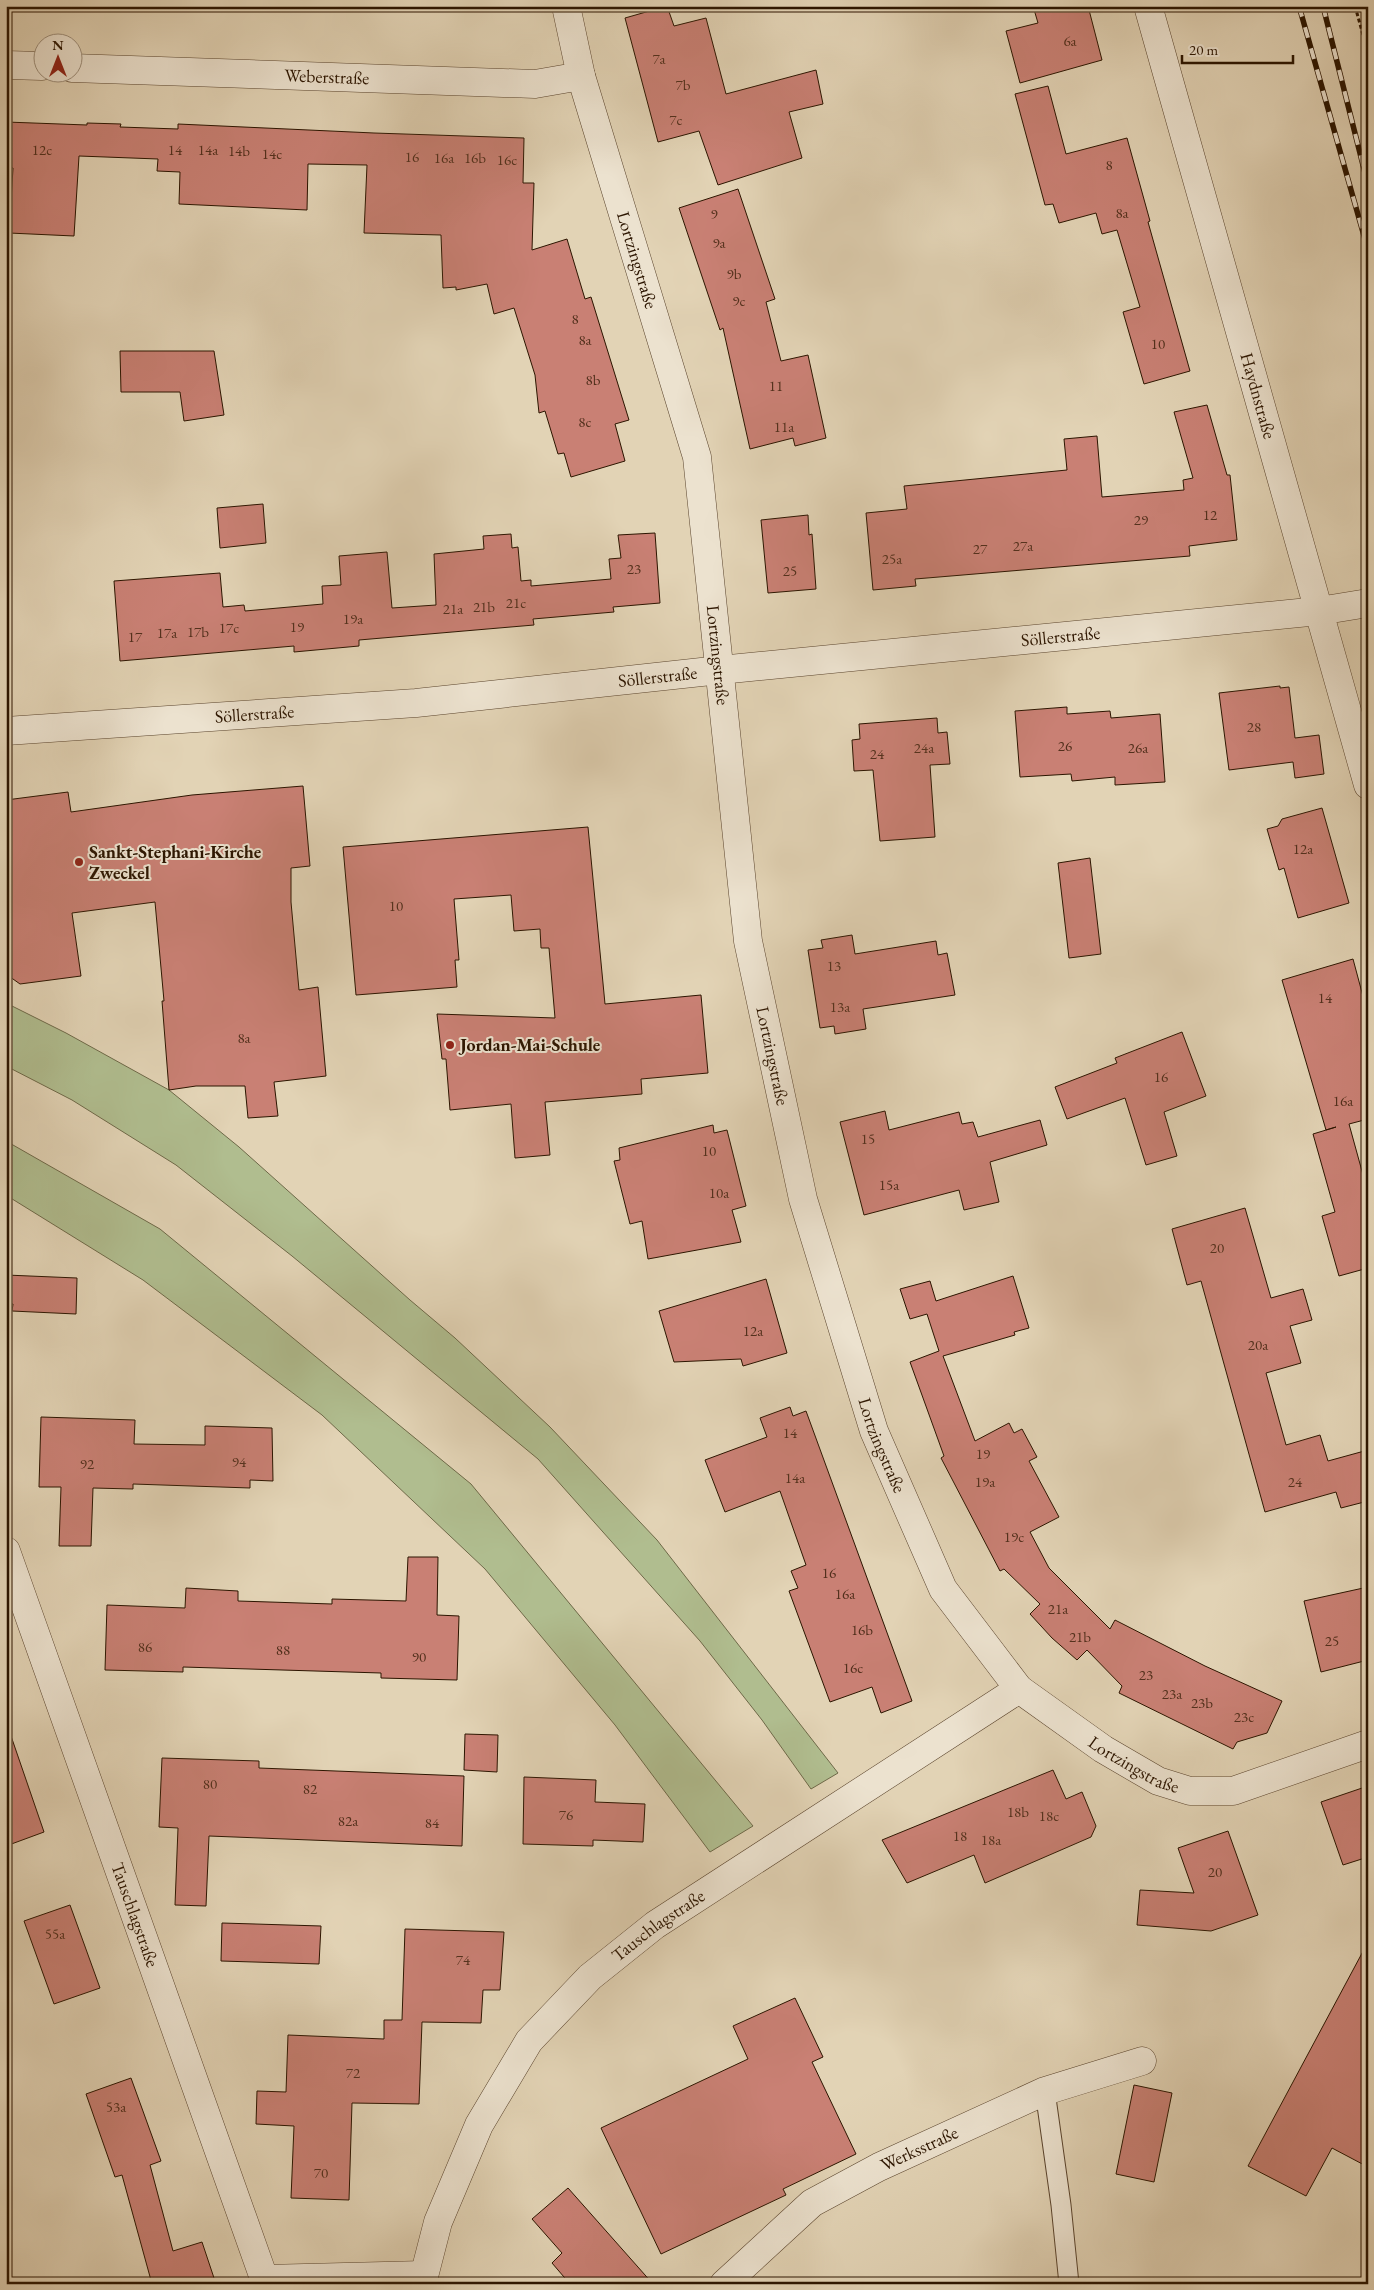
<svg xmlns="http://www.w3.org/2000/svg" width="1374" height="2290" font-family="'EB Garamond',serif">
	<rect width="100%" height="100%" fill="#e2d3b5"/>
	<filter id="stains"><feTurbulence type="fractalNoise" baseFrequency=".004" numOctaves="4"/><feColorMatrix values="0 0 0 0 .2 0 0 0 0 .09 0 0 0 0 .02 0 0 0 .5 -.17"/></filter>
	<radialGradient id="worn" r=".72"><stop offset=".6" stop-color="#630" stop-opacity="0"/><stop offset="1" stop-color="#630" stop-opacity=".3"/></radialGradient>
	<g fill="#b0bd8f" stroke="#6e6948">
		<path d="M6 1003 66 1033 169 1090 239 1147 410 1300 455 1338 550 1427 657 1540 838 1773 811 1789 762 1720 700 1641 538 1459 292 1256 176 1165 72 1100 6 1066Z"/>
		<path d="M6 1141 160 1229 471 1484 753 1826 710 1852 615 1725 485 1569 322 1415 143 1280 9 1197H6Z"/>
	</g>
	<g fill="#c98074" stroke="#2c1500">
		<path d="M667 6 674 26 706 18 726 94 816 70 823 104 789 112 802 158 718 185 699 131 658 142 625 18Z"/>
		<path d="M1033 6H1088L1102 60 1020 83 1006 31 1038 23Z"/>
		<path d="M1048 86 1066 154 1127 138 1150 221 1148 222 1190 371 1144 384 1123 312 1140 307 1117 230 1102 234 1096 213 1059 223 1053 204 1045 205 1015 94Z"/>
		<path d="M6 122 87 125V123L121 124 120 127 178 129V124L374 133 524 138 523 183H534L532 250 567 239 585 299 591 297 629 420 615 424 625 461 571 477 564 453 558 454 545 411 539 413 535 375 514 308 494 314 487 284 456 290V287L443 288 441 235 364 233 367 165 308 164 307 210 179 204 180 172 157 171 158 159 79 156 74 236 9 233 13 168H6Z"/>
		<path d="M738 189 775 299 766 302 781 361 808 355 826 438 795 446 793 438 750 449 723 328 720 330 679 208Z"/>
		<path d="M120 351H214L224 415 184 421 180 392H121Z"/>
		<path d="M1207 405 1227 475H1230L1237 540 1189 546 1190 556 915 579 916 586 873 590 866 513 907 509 904 486 1067 470 1064 439 1097 436 1102 497 1184 490 1183 480 1193 478 1174 412Z"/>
		<path d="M263 504 266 543 220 548 217 508Z"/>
		<path d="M808 515 809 535 812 534 816 589 768 593 761 520Z"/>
		<path d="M655 533 660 603 613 607 614 612 533 619 534 625 359 640V646L294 652V646L120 661 114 581 220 573 223 607 244 605 245 611 323 604 322 586 341 585 339 556 387 552 392 608 436 605 434 554 484 549 483 536 511 534 512 548 518 547 521 581 531 580V586L611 579 609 559 621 558 618 535Z"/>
		<path d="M1280 686V688L1289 687 1295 738 1319 735 1324 774 1295 778 1293 762 1229 770 1219 693Z"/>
		<path d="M1067 707V714L1110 711 1111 718 1160 714 1165 782 1115 785V777L1072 781 1071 774 1020 777 1015 711Z"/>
		<path d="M937 718 938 733 947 732 950 764 930 765 935 837 880 841 873 770 854 771 852 740 860 739 859 724Z"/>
		<path d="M303 786 310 866 291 868V902L299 990 318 987 326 1076 274 1082 278 1116 248 1118 245 1086H196L169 1090 162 1001H164L155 902 72 913 81 976 20 984 6 974V800L68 792 71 812 192 795Z"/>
		<path d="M1322 808 1349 903 1298 918 1284 868 1279 870 1267 829 1278 826 1282 819Z"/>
		<path d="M588 827 605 1004 701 995 708 1073 641 1079 642 1094 545 1102 550 1155 515 1158 511 1104 450 1110 446 1059H442L437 1014 555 1018 549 948H541L540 929 514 931 511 895 454 899 459 960H455L457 987 356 995 343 847Z"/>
		<path d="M1090 858 1101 954 1069 958 1058 863Z"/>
		<path d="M852 935 855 954 936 941 938 955 947 953 955 995 863 1009 866 1029 835 1034 834 1026 820 1028 808 950 823 948 821 940Z"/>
		<path d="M1353 959 1368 1015V1119L1349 1124 1368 1193V1268L1339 1276 1322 1216 1335 1212 1313 1134 1336 1127 1326 1130 1282 980Z"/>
		<path d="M1182 1032 1206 1096 1164 1112 1177 1156 1146 1165 1125 1098 1067 1119 1055 1087 1117 1063 1115 1058Z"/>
		<path d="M885 1111 889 1130 959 1112 962 1124 973 1122 978 1137 1040 1120 1047 1145 990 1162 999 1202 964 1210 959 1190 864 1215 840 1122Z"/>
		<path d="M713 1125 714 1133 727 1130 746 1206 732 1210 741 1242 648 1259 642 1221 630 1224 614 1161 620 1160 619 1148Z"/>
		<path d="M1245 1208 1271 1298 1303 1289 1312 1320 1290 1326 1301 1363 1266 1373 1286 1445 1320 1435 1328 1461 1368 1450V1501L1341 1508 1336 1492 1265 1512 1201 1281 1187 1285 1172 1229Z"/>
		<path d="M6 1275 77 1278 76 1314 12 1311 13 1304H6Z"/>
		<path d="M1013 1276 1029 1328 1014 1332 1015 1335 943 1356 975 1441 1009 1423 1014 1433 1022 1429 1037 1457 1029 1461 1059 1517 1030 1532 1049 1568 1110 1629 1115 1620 1205 1666 1282 1701 1267 1733 1237 1742 1233 1749 1119 1693 1122 1686 1087 1650 1077 1660 1052 1638 1030 1614 1040 1604 1004 1569 1000 1571 941 1458 944 1456 910 1362 939 1351 927 1314 910 1319 900 1289 930 1281 936 1301Z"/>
		<path d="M766 1279 787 1353 743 1366 741 1359 674 1362 659 1311Z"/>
		<path d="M790 1407 793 1416 806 1411 912 1701 881 1713 872 1687 830 1702 789 1591 798 1588 791 1571 806 1565 780 1491 725 1512 705 1460 767 1437 760 1418Z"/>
		<path d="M41 1417 135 1420 134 1444 205 1445V1426L272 1428 273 1481 250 1480V1488L133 1484V1489L93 1488 91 1546H59L61 1487H39Z"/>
		<path d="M408 1557H438L437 1615 459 1616 457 1680 381 1678V1673L183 1667V1672L105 1670 107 1605 185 1608 186 1588 238 1591V1601L332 1604V1599L406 1601Z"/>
		<path d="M1368 1587V1660L1321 1672 1304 1601Z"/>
		<path d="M465 1734 498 1735 497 1772 464 1770Z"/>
		<path d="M11 1736 44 1832 6 1846V1737Z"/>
		<path d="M162 1758 259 1761V1768L464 1776 462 1846 209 1836 206 1906 175 1905 178 1828 159 1827Z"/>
		<path d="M1053 1770 1066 1799 1082 1792 1096 1826 1091 1837 985 1883 974 1855 907 1883 882 1840Z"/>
		<path d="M524 1777 596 1780 595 1802 645 1804 643 1842 593 1840V1846L523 1844Z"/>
		<path d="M1368 1786V1857L1343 1865 1321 1802Z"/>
		<path d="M1228 1831 1258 1915 1211 1931 1137 1925 1140 1890 1194 1893 1178 1848Z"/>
		<path d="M70 1905 100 1988 54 2004 24 1921Z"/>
		<path d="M222 1923 321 1926 319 1964 221 1961Z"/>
		<path d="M405 1929 504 1932 500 1990H483L481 2023 422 2022 419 2104 352 2103 349 2200 291 2198 294 2126 256 2124 257 2091 286 2092 288 2035 384 2039V2020H402Z"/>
		<path d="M1368 1942V2167L1332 2148 1306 2196 1248 2166Z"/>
		<path d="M795 1998 823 2057 812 2062 856 2154 783 2189 786 2195 661 2254 601 2128 748 2059 733 2026Z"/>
		<path d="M131 2078 161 2161 150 2165 173 2251 202 2242 216 2284H152L122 2175 115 2177 86 2094Z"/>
		<path d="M1134 2085 1172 2093 1154 2182 1116 2174Z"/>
		<path d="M568 2188 653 2284H570L552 2263 562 2253 532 2219Z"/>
	</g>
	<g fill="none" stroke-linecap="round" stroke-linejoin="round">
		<defs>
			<path id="service" d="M1045 2091 1061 2205 1069 2284"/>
			<g id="minor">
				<path id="s1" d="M566 6 581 76 697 457 748 941 803 1199 874 1431 943 1589 1019 1689 1103 1749 1158 1781 1190 1791H1233L1368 1744"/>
				<path id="s2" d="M1148 6 1368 785"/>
				<path d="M6 65 42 66"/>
				<path id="s3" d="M72 68 535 84 581 76"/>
				<path id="s4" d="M6 731 416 703 720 670 1319 611 1368 603"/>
				<path id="s5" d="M6 1551 266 2284"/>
				<path d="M265 2279 424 2275"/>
				<path id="s6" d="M422 2284 438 2222 479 2125 529 2041 590 1977 655 1925 1019 1689"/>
				<path id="s7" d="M724 2284 812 2203 879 2167 1045 2091 1142 2061"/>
			</g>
		</defs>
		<use href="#service" stroke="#5a442d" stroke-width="21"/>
		<use href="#minor" stroke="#5a442d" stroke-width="29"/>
		<path stroke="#2c1500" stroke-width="3" stroke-dasharray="4 2.5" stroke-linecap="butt" d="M1355 6 1368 53"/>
		<use href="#service" stroke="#ece2cf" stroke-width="19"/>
		<use href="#minor" stroke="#ece2cf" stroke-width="28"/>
		<defs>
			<g id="rail">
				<path d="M1299 6 1368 250"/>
				<path d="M1323 6 1368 185"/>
			</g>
		</defs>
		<use href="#rail" stroke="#2c1500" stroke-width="5.5"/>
		<use href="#rail" stroke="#ece2cf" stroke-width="4" stroke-dasharray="11" stroke-linecap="butt"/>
	</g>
	<g fill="#8f2418" stroke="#ece2cf" stroke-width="2">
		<circle cx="79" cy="862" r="5"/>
		<circle cx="450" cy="1045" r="5"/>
	</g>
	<g text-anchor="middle" stroke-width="4" stroke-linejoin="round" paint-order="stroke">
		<g font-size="15" fill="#53301d">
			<text x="1070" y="46">6a</text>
			<text x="659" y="64">7a</text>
			<text x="683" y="90">7b</text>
			<text x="676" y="125">7c</text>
			<text x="42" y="155">12c</text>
			<text x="175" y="155">14</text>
			<text x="208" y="155">14a</text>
			<text x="239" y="156">14b</text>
			<text x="272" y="159">14c</text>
			<text x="412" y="162">16</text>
			<text x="444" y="163">16a</text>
			<text x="475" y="163">16b</text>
			<text x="507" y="165">16c</text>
			<text x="1109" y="170">8</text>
			<text x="1122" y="218">8a</text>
			<text x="714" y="219">9</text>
			<text x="719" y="248">9a</text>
			<text x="734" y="279">9b</text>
			<text x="739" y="306">9c</text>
			<text x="575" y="324">8</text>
			<text x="585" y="345">8a</text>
			<text x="1158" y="349">10</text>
			<text x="593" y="385">8b</text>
			<text x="776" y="391">11</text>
			<text x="585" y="427">8c</text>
			<text x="784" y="432">11a</text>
			<text x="1210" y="520">12</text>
			<text x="1141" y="525">29</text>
			<text x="1023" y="551">27a</text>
			<text x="980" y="554">27</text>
			<text x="892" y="564">25a</text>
			<text x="634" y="574">23</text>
			<text x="790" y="576">25</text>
			<text x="516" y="608">21c</text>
			<text x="484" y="612">21b</text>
			<text x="453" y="614">21a</text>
			<text x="353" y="624">19a</text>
			<text x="297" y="632">19</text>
			<text x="229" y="633">17c</text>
			<text x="198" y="637">17b</text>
			<text x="167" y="638">17a</text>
			<text x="135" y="642">17</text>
			<text x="1254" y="732">28</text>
			<text x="1065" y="751">26</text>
			<text x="924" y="753">24a</text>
			<text x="1138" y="753">26a</text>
			<text x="877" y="759">24</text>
			<text x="1303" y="854">12a</text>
			<text x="396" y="911">10</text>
			<text x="834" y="971">13</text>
			<text x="1325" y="1003">14</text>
			<text x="840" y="1012">13a</text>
			<text x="244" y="1043">8a</text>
			<text x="1161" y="1082">16</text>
			<text x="1343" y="1106">16a</text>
			<text x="868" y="1144">15</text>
			<text x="709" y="1156">10</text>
			<text x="889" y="1190">15a</text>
			<text x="719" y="1198">10a</text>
			<text x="1217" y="1253">20</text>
			<text x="753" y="1336">12a</text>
			<text x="1258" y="1350">20a</text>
			<text x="790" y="1438">14</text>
			<text x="983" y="1459">19</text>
			<text x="239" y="1467">94</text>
			<text x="87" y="1469">92</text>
			<text x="795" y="1483">14a</text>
			<text x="985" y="1487">19a</text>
			<text x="1295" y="1487">24</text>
			<text x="1014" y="1542">19c</text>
			<text x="829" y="1578">16</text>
			<text x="845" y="1599">16a</text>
			<text x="1058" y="1614">21a</text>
			<text x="862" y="1635">16b</text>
			<text x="1080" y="1642">21b</text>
			<text x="1332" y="1646">25</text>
			<text x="145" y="1652">86</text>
			<text x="283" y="1655">88</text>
			<text x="419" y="1662">90</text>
			<text x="853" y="1673">16c</text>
			<text x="1146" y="1680">23</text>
			<text x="1172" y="1699">23a</text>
			<text x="1202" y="1708">23b</text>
			<text x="1244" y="1722">23c</text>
			<text x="210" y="1789">80</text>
			<text x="310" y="1794">82</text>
			<text x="1018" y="1817">18b</text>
			<text x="566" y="1820">76</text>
			<text x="1049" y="1821">18c</text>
			<text x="348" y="1826">82a</text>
			<text x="432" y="1828">84</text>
			<text x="960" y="1841">18</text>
			<text x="991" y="1845">18a</text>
			<text x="1215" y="1877">20</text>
			<text x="55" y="1939">55a</text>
			<text x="463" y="1965">74</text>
			<text x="353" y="2078">72</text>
			<text x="116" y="2112">53a</text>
			<text x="321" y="2178">70</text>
		</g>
		<g font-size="18" fill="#2c1500" stroke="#ece2cf">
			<text dy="6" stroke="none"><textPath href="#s3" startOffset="255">Weberstraße</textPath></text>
			<text dy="6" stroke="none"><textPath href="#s1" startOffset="264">Lortzingstraße</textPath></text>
			<text dy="6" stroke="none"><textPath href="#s2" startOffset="405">Haydnstraße</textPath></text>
			<text dy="6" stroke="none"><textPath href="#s4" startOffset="1059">Söllerstraße</textPath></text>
			<text dy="6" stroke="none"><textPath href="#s1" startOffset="669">Lortzingstraße</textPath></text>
			<text dy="6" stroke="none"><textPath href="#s4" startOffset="654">Söllerstraße</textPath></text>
			<text dy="6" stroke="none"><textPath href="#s4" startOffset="249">Söllerstraße</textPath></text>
			<text dy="6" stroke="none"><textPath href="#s1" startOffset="1074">Lortzingstraße</textPath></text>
			<text dy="6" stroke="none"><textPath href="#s1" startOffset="1479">Lortzingstraße</textPath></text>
			<text dy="6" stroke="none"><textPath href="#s1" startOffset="1899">Lortzingstraße</textPath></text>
			<text dy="6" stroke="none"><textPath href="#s5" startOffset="386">Tauschlagstraße</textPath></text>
			<text dy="6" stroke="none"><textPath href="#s6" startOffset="441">Tauschlagstraße</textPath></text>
			<text dy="6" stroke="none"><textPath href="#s7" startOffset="240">Werksstraße</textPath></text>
		</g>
		<g font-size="18" font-weight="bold" fill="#2c1500" stroke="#ece2cf" text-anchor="start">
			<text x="89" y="858">Sankt-Stephani-Kirche<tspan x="89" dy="21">Zweckel</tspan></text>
			<text x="460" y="1051">Jordan-Mai-Schule</text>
		</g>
	</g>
	<rect width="1374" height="2290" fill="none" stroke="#e2d3b5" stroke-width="25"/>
	<rect x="8" y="8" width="1359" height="2275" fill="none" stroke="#2c1500" stroke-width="2.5"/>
	<rect x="12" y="12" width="1349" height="2265" fill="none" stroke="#2c1500"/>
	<g transform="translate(58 58)"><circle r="24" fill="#ece2cf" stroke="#9f907c"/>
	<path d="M0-4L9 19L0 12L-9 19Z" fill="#8f2418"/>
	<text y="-8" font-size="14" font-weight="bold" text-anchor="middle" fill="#2c1500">N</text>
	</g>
	<path d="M1182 55v8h111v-8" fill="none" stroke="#2c1500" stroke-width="2.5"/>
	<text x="1189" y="55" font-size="15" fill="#2c1500" stroke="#ece2cf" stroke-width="4" paint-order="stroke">20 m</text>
	<rect width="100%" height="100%" filter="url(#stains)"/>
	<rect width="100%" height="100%" fill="url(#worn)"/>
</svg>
